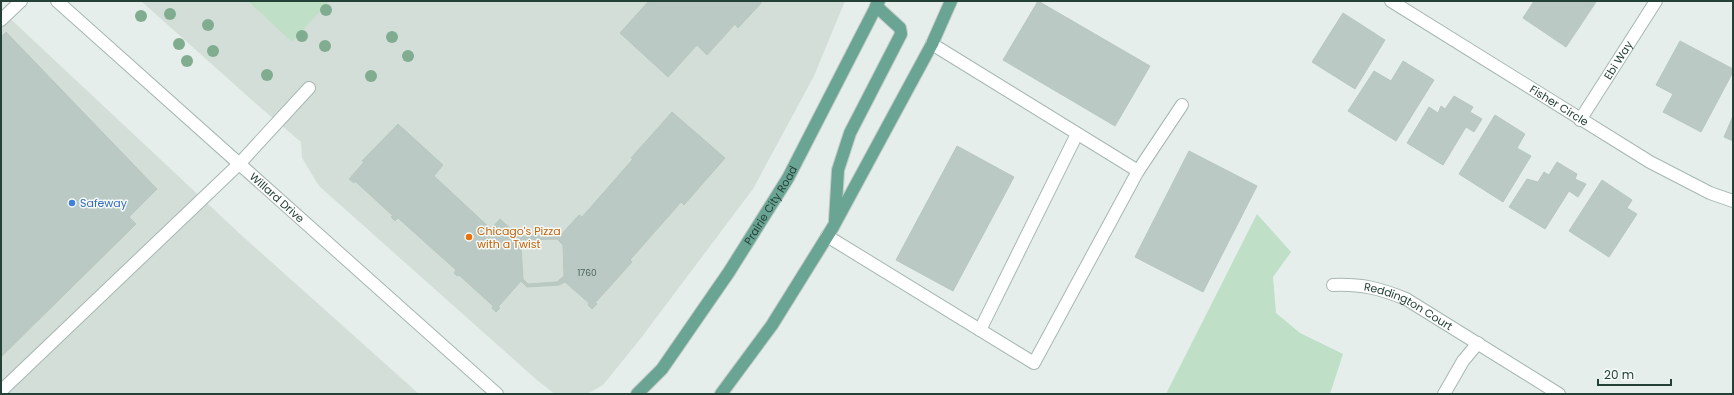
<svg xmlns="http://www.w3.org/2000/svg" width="1734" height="395" font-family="Poppins,sans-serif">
	<rect width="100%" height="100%" fill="#e5eeea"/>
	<g fill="#d3ded9">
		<path d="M141 1H845L814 76 753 189 641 338 603 385 587 394H555L538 381 319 186 302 158 301 142 262 109Z"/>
		<path d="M1 10 239 233 419 394H1Z"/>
	</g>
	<g fill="#bfdfc6">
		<path d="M248 1H329L292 42Z"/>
		<path d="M1257 214 1291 252 1273 277 1276 313 1300 333 1343 354 1330 394H1166Z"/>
	</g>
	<g fill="#bac9c3" stroke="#b8c8c0" fill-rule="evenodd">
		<path d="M647 1H763L738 28 735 24 707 55 697 45 668 77 620 33 648 2Z"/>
		<path d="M1038 1 1150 66 1115 126 1003 60Z"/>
		<path d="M1534 1H1595L1596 2 1566 47 1523 18Z"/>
		<path d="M1343 13 1385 40 1355 89 1312 62Z"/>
		<path d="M6 32 157 189 129 217 136 224 1 357V37Z"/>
		<path d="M1680 41 1733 69V72L1701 132 1663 112 1673 94 1656 85Z"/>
		<path d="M1403 61 1434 80 1396 141 1348 111 1374 71 1391 81Z"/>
		<path d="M1454 96 1473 107 1470 112 1482 119 1474 132 1466 127 1443 165 1407 143 1429 107 1438 113 1441 106 1445 109Z"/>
		<path d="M672 112 725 158 684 205 681 202 630 260 632 262 595 303 597 304 592 309 588 305 589 303 565 282 559 285 527 287 521 281 498 307 500 308 496 312 492 308 493 306 459 275 457 276 454 273 456 270 398 218 395 221 391 217 393 216 355 181 354 183 349 179 364 162 362 161 398 124 443 165 434 176 491 229 500 219 521 238 523 236H558L559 237 579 215 582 217 633 159 631 158ZM557 239 563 245 564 276 557 282 528 284 523 279 521 245 524 240Z"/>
		<path d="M1495 115 1525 134 1517 148 1531 156 1503 202 1459 174Z"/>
		<path d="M1733 116V141L1724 137Z"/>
		<path d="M957 146 1014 177 953 291 896 260Z"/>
		<path d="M1189 151 1257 186 1203 292 1135 257Z"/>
		<path d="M1557 162 1577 174 1575 179 1586 184 1578 197 1569 191 1545 229 1509 207 1527 179 1538 182 1544 172 1549 175Z"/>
		<path d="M1602 180 1632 200 1627 208 1637 214 1609 257 1569 231Z"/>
	</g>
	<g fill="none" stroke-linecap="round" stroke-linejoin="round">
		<defs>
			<g id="minor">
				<path id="s1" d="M57 1 497 394"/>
				<path id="s2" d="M1391 1 1650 162 1710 193 1733 201"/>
				<path d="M1 20 21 1"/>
				<path id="s3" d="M1580 120 1656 1"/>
				<path d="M1138 171 1182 105"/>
				<path d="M827 236 1034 363 1138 171 932 44"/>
				<path id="s4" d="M1333 285C1362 284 1379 288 1406 299L1559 394"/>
				<path d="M980 330 1077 134"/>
				<path d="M1 391 239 164 309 88"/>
				<path d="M1444 394 1463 361 1478 343"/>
			</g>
			<g id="major">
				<path d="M835 220 838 170 850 133 901 34 900 28 876 6"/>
				<path id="s5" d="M637 394 662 369 729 272 788 178 879 1"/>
				<path d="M721 394 772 325 833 227 932 44 951 1"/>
			</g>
		</defs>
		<use href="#minor" stroke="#a7b7b1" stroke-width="14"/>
		<use href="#major" stroke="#c2cac7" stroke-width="14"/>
		<use href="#minor" stroke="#fff" stroke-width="12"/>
		<use href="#major" stroke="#6aa492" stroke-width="12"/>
	</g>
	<g fill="#80ad90">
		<circle cx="326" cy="10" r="6"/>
		<circle cx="170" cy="14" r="6"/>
		<circle cx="141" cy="16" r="6"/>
		<circle cx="208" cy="25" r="6"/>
		<circle cx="302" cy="36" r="6"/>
		<circle cx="392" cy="37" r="6"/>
		<circle cx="179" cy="44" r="6"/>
		<circle cx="325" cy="46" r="6"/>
		<circle cx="213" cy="51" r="6"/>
		<circle cx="408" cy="56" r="6"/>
		<circle cx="187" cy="61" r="6"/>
		<circle cx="267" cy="75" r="6"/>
		<circle cx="371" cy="76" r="6"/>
	</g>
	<circle fill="#3f7fe0" stroke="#f6fbf8" stroke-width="1.5" cx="72" cy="203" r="4"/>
	<circle fill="#e8710a" stroke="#f6fbf8" stroke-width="1.5" cx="469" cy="237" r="4"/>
	<g text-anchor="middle" stroke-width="3" stroke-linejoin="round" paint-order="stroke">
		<g font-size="9" fill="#4a635a">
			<text x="587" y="276">1760</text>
		</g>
		<g font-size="11" fill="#244137" stroke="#f6fbf8">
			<text dy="4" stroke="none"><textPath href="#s3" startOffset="71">Ebi Way</textPath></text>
			<text dy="4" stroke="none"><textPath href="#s2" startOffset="198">Fisher Circle</textPath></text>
			<text dy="4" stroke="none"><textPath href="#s1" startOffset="295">Willard Drive</textPath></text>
			<text dy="4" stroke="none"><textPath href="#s5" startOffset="232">Prairie City Road</textPath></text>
			<text dy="4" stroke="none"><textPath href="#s4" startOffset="80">Reddington Court</textPath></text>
		</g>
		<g font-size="11" fill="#366cbe" stroke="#f6fbf8" text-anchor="start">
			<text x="80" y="207">Safeway</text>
		</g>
		<g font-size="11" fill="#c56008" stroke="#f6fbf8" text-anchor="start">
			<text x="477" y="235">Chicago's Pizza<tspan x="477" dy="13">with a Twist</tspan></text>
		</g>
	</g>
	<rect width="1734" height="395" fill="none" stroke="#244137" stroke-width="4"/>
	<path d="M1598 379v6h73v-6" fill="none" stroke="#244137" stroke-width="2"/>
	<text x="1604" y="379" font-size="12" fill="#244137" stroke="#f6fbf8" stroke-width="3" paint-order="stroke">20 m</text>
</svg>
